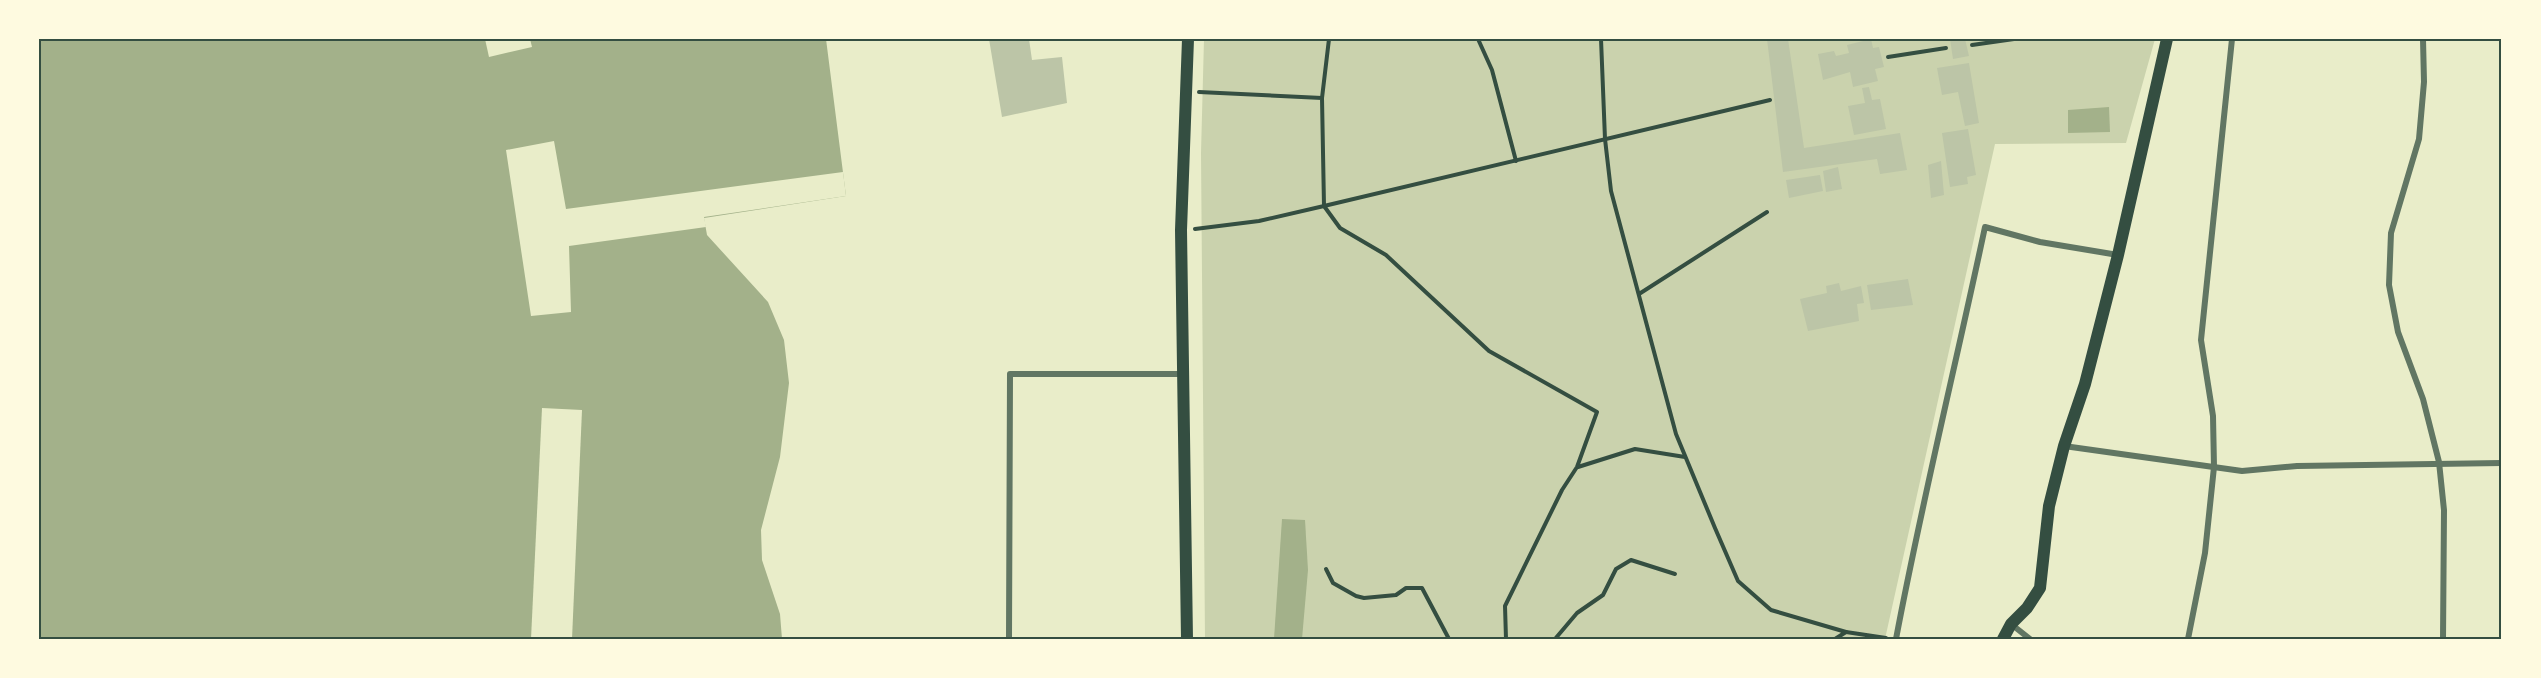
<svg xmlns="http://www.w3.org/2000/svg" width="2541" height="678" font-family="Figtree,sans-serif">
	<rect width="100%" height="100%" fill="#e9edc9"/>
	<path fill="#cad2ad" d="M1204 39H2155L2126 143 1995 144 1885 639H1205L1201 153Z"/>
	<g fill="#a3b18a">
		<path d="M39 39H826L846 196 704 218 707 235 768 302 784 340 789 383 780 457 761 530 762 560 780 614 782 639H39Z"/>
		<path d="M2109 107 2110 132 2068 133V110Z"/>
		<path d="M1282 519 1305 520 1308 570 1302 639H1274Z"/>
	</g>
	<g fill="#e9edc9">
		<path d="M485 39H530L532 47 489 57Z"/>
		<path d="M554 141 566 209 843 172 846 196 704 217 706 227 569 246 571 312 531 316 506 150Z"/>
		<path d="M542 408 582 410 572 639H531Z"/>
	</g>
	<g fill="#bcc5a7">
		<path d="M989 39H1029L1032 60 1062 57 1067 103 1002 117Z"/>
		<path d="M1767 39H1788L1804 148 1900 133 1907 170 1880 174 1877 159 1783 172Z"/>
		<path d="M1871 39 1873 48 1879 47 1884 67 1875 69 1878 81 1853 87 1850 72 1823 80 1818 54 1834 51 1836 56 1849 53 1847 45Z"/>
		<path d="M1950 39H1965L1969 56 1953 59Z"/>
		<path d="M1969 63 1979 123 1965 126 1958 92 1942 95 1937 68Z"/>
		<path d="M1869 87 1872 100 1880 99 1886 129 1854 135 1848 106 1865 103 1862 88Z"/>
		<path d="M1968 129 1976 175 1967 177 1968 184 1950 187 1942 133Z"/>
		<path d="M1941 161 1944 195 1931 198 1928 165Z"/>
		<path d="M1838 167 1842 189 1826 192 1823 171Z"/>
		<path d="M1820 175 1823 191 1789 198 1786 180Z"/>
		<path d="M1908 279 1913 305 1871 310 1867 285Z"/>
		<path d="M1839 283 1841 291 1861 286 1864 303 1857 304 1859 321 1808 331 1800 299 1827 293 1826 286Z"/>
	</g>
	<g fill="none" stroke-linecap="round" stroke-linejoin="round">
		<g stroke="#344e41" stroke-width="4">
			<path d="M1478 39 1492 70 1516 161"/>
			<path d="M1601 39 1605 139 1611 191 1676 434 1715 528 1738 581 1771 610 1846 632 1835 639"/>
			<path d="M1972 45 2014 39"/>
			<path d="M1888 57 1946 48"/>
			<path d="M1199 92 1322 98 1324 206 1340 228 1386 255 1489 351 1597 412 1577 467 1562 490 1505 606 1506 639"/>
			<path d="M1322 98 1329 39"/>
			<path d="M1195 229 1259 221 1324 206 1770 100"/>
			<path d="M1639 294 1767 212"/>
			<path d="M1578 467 1635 449 1685 457"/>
			<path d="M1326 569 1333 583 1356 596 1364 598 1396 595 1406 588H1422L1449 639"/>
			<path d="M1846 632 1886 638"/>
			<path d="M1555 639 1577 613 1603 595 1616 569 1631 560 1675 574"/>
		</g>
		<g stroke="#617663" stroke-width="6">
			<path d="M2423 39 2424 82 2419 139 2391 233 2389 285 2398 332 2423 399 2439 462 2444 510 2443 639"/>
			<path d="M2064 446 2242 471 2297 466 2502 463"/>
			<path d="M2011 624 2030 639"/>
			<path d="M1009 639 1010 374H1182"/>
			<path d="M1896 639C1922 501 1956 364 1985 227L2040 242 2118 255"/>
			<path d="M2188 639 2205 553 2214 467 2213 416 2201 340 2232 39"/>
		</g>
		<g stroke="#344e41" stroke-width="12">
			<path d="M1187 639 1181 230 1188 39"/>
			<path d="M2003 639 2011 624 2027 608 2040 588 2049 506 2064 446 2085 384 2118 255 2167 39"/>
		</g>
	</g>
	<rect width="2541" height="678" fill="none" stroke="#fefae0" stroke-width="81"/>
	<rect x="40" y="40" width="2460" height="598" fill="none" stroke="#344e41" stroke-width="2"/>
</svg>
